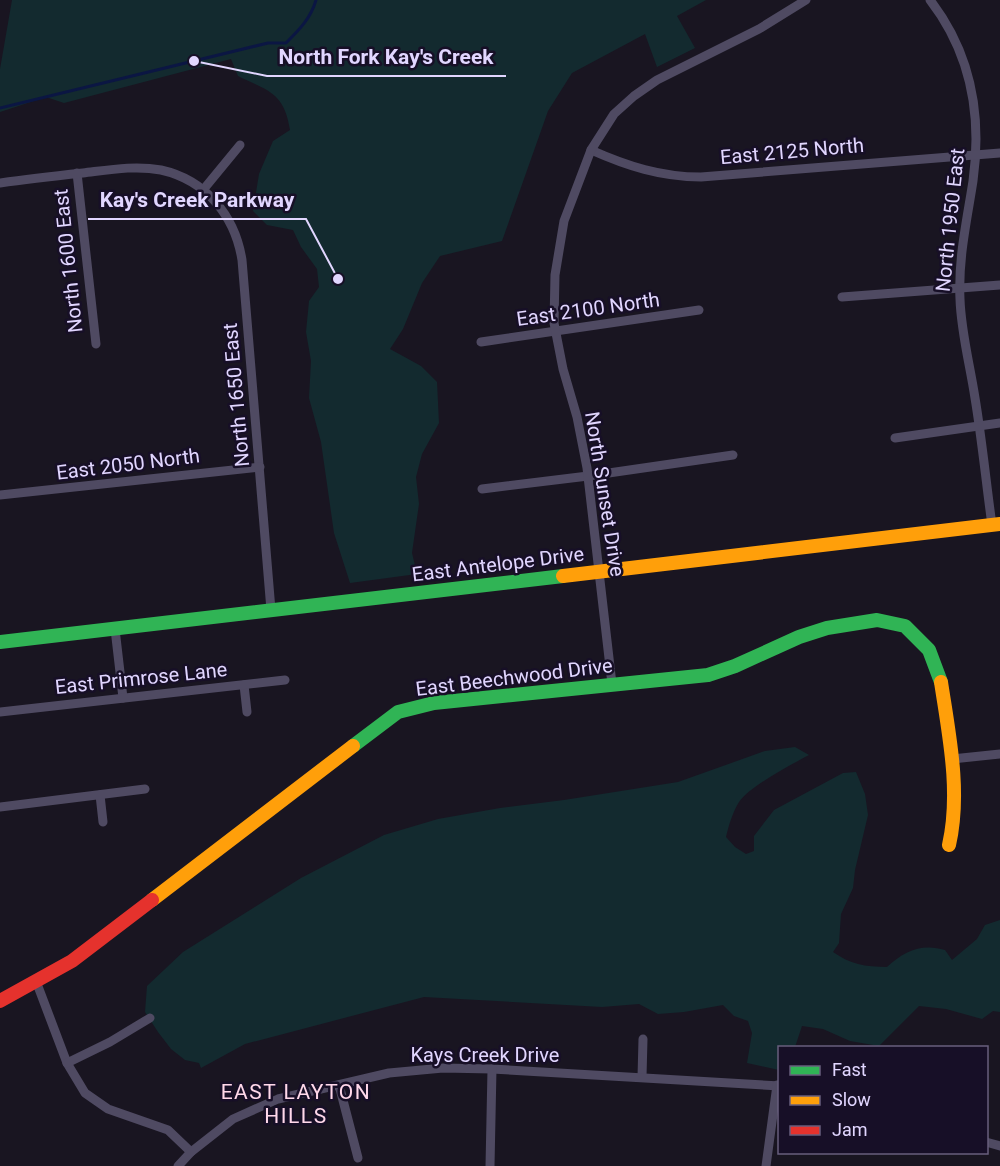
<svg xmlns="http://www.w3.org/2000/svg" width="1000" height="1166" font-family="Roboto,sans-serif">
	<rect width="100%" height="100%" fill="#191521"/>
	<g fill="#132a2f">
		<path d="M12 0H706L677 16 695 48 657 67 645 34 572 73 548 111 502 241 440 256 422 283 403 329 390 349 421 366 437 382 439 423 422 454 416 477 419 504 412 553 417 574 350 583 334 533 321 442 309 398 311 361 306 332 309 301 319 287 317 269 301 247 293 230 267 225 253 211 259 174 273 141 290 130C284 92 268 91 238 76L231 59 64 103 46 97 0 112V69Z"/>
		<path d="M795 747 809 755C792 764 750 786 739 802 733 812 729 824 726 837L735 847 746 854 754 851V836L774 810 843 773 856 772 865 794 868 815 855 870 853 888 841 914 839 943 833 952C850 964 865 967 887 967 904 951 922 943 945 950L952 960 977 939 985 925 1000 920V1012L993 1011 982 1019 946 1009 919 1006 879 1046 850 1041 823 1029 802 1026 795 1047 780 1048 779 1070 747 1063 752 1033 748 1021 734 1016 723 1005 684 1012 658 1014 639 1004 602 1007 424 997 245 1044 201 1068 199 1063 185 1060 171 1049 158 1032 145 1012 147 986 183 952 301 878 384 835 438 819 500 808 564 800 678 782 765 751Z"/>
	</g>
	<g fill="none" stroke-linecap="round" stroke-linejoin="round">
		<path stroke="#0b1643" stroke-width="3" d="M0 108 268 43H286C299 30 311 18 316 0"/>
		<g stroke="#4f4a62" stroke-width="9">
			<path d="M930 0C971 53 982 116 973 181 967 220 958 259 960 299 961 332 970 365 975 398 982 440 986 482 992 525"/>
			<path d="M591 150C627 166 661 177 701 177L1000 153"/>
			<path d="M77 173 96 344"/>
			<path d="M0 183C28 179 55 176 83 173 108 170 135 165 161 170 206 180 235 216 242 260L271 610"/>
			<path d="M203 190 240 145"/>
			<path d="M842 297 1000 285"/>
			<path d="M481 342 699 310"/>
			<path d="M895 438 1000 423"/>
			<path d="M482 489 588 476 733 455"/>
			<path d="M0 495 260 467"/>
			<path d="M115 629 123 698"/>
			<path d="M612 684 587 468 577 417 563 369 554 323 555 275 564 221 591 150 614 114 634 96 657 80 759 29 806 0"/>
			<path d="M244 685 247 712"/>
			<path d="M0 712 285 680"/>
			<path d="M952 759 1000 754"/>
			<path d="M100 795 103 822"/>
			<path d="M0 807 145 789"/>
			<path d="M36 981 67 1063 85 1093 108 1109 168 1130 191 1152"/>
			<path d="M67 1063 110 1042 150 1018"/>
			<path d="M642 1077 643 1039"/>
			<path d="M339 1085 358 1158"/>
			<path d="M986 1142 1000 1146"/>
			<path d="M178 1166 191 1152 233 1119 278 1099 389 1073 443 1068 492 1069 780 1086"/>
			<path d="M490 1166 492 1069"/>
			<path d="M766 1166 777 1085"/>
		</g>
		<g stroke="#30b455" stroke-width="14">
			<path d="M0 642 563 576"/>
			<path d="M353 746 398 712 434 703 708 675 735 666 799 637 827 628 877 620 905 626 929 650 941 682"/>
		</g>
		<g stroke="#ff9f0a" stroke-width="14">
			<path d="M563 576 1000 524"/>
			<path d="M941 682C949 735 961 792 949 845"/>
			<path d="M152 900 353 746"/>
		</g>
		<path stroke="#e5322d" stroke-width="14" d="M0 1001 72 961 152 900"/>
	</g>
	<g text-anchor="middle" stroke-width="5" stroke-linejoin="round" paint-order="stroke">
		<g font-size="20" fill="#e1d6ff" stroke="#170f27">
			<text transform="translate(792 151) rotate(-5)" y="7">East 2125 North</text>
			<text transform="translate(950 220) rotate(-84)" y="7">North 1950 East</text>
			<text transform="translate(68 261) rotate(-96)" y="7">North 1600 East</text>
			<text transform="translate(588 309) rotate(-8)" y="7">East 2100 North</text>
			<text transform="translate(236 395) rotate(-95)" y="7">North 1650 East</text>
			<text transform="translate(128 464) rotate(-7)" y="7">East 2050 North</text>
			<text transform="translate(605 494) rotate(81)" y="7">North Sunset Drive</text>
			<text transform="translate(498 564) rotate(-7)" y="7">East Antelope Drive</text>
			<text transform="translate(514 677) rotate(-7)" y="7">East Beechwood Drive</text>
			<text transform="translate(141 678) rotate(-6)" y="7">East Primrose Lane</text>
			<text x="485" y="1062">Kays Creek Drive</text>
		</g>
		<g font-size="21" letter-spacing="1.5" fill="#ffd8ea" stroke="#170f27">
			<text x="296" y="1099">EAST LAYTON<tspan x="296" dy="24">HILLS</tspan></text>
		</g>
	</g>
	<path fill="none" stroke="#e1d6ff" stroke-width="2" d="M194 61L267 76H506M338 279L306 219H88"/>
	<g fill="#e1d6ff" stroke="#170f27" stroke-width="2">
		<circle cx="194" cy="61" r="6"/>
		<circle cx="338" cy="279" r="6"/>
	</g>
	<g font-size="21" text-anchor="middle" font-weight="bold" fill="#e1d6ff" stroke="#170f27" stroke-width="5" stroke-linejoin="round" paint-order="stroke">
		<text x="386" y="64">North Fork Kay's Creek</text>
		<text x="197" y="207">Kay's Creek Parkway</text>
	</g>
	<rect x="778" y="1046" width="210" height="108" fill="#170f27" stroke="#685f7d" stroke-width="1.5"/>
	<rect x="790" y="1066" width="30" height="9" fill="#30b455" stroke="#685f7d" stroke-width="1.5"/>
	<text x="832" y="1076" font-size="18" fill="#e1d6ff">Fast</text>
	<rect x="790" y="1096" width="30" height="9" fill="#ff9f0a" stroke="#685f7d" stroke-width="1.5"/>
	<text x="832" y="1106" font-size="18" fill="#e1d6ff">Slow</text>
	<rect x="790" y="1126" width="30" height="9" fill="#e5322d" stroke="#685f7d" stroke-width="1.5"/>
	<text x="832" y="1136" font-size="18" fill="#e1d6ff">Jam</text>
</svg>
